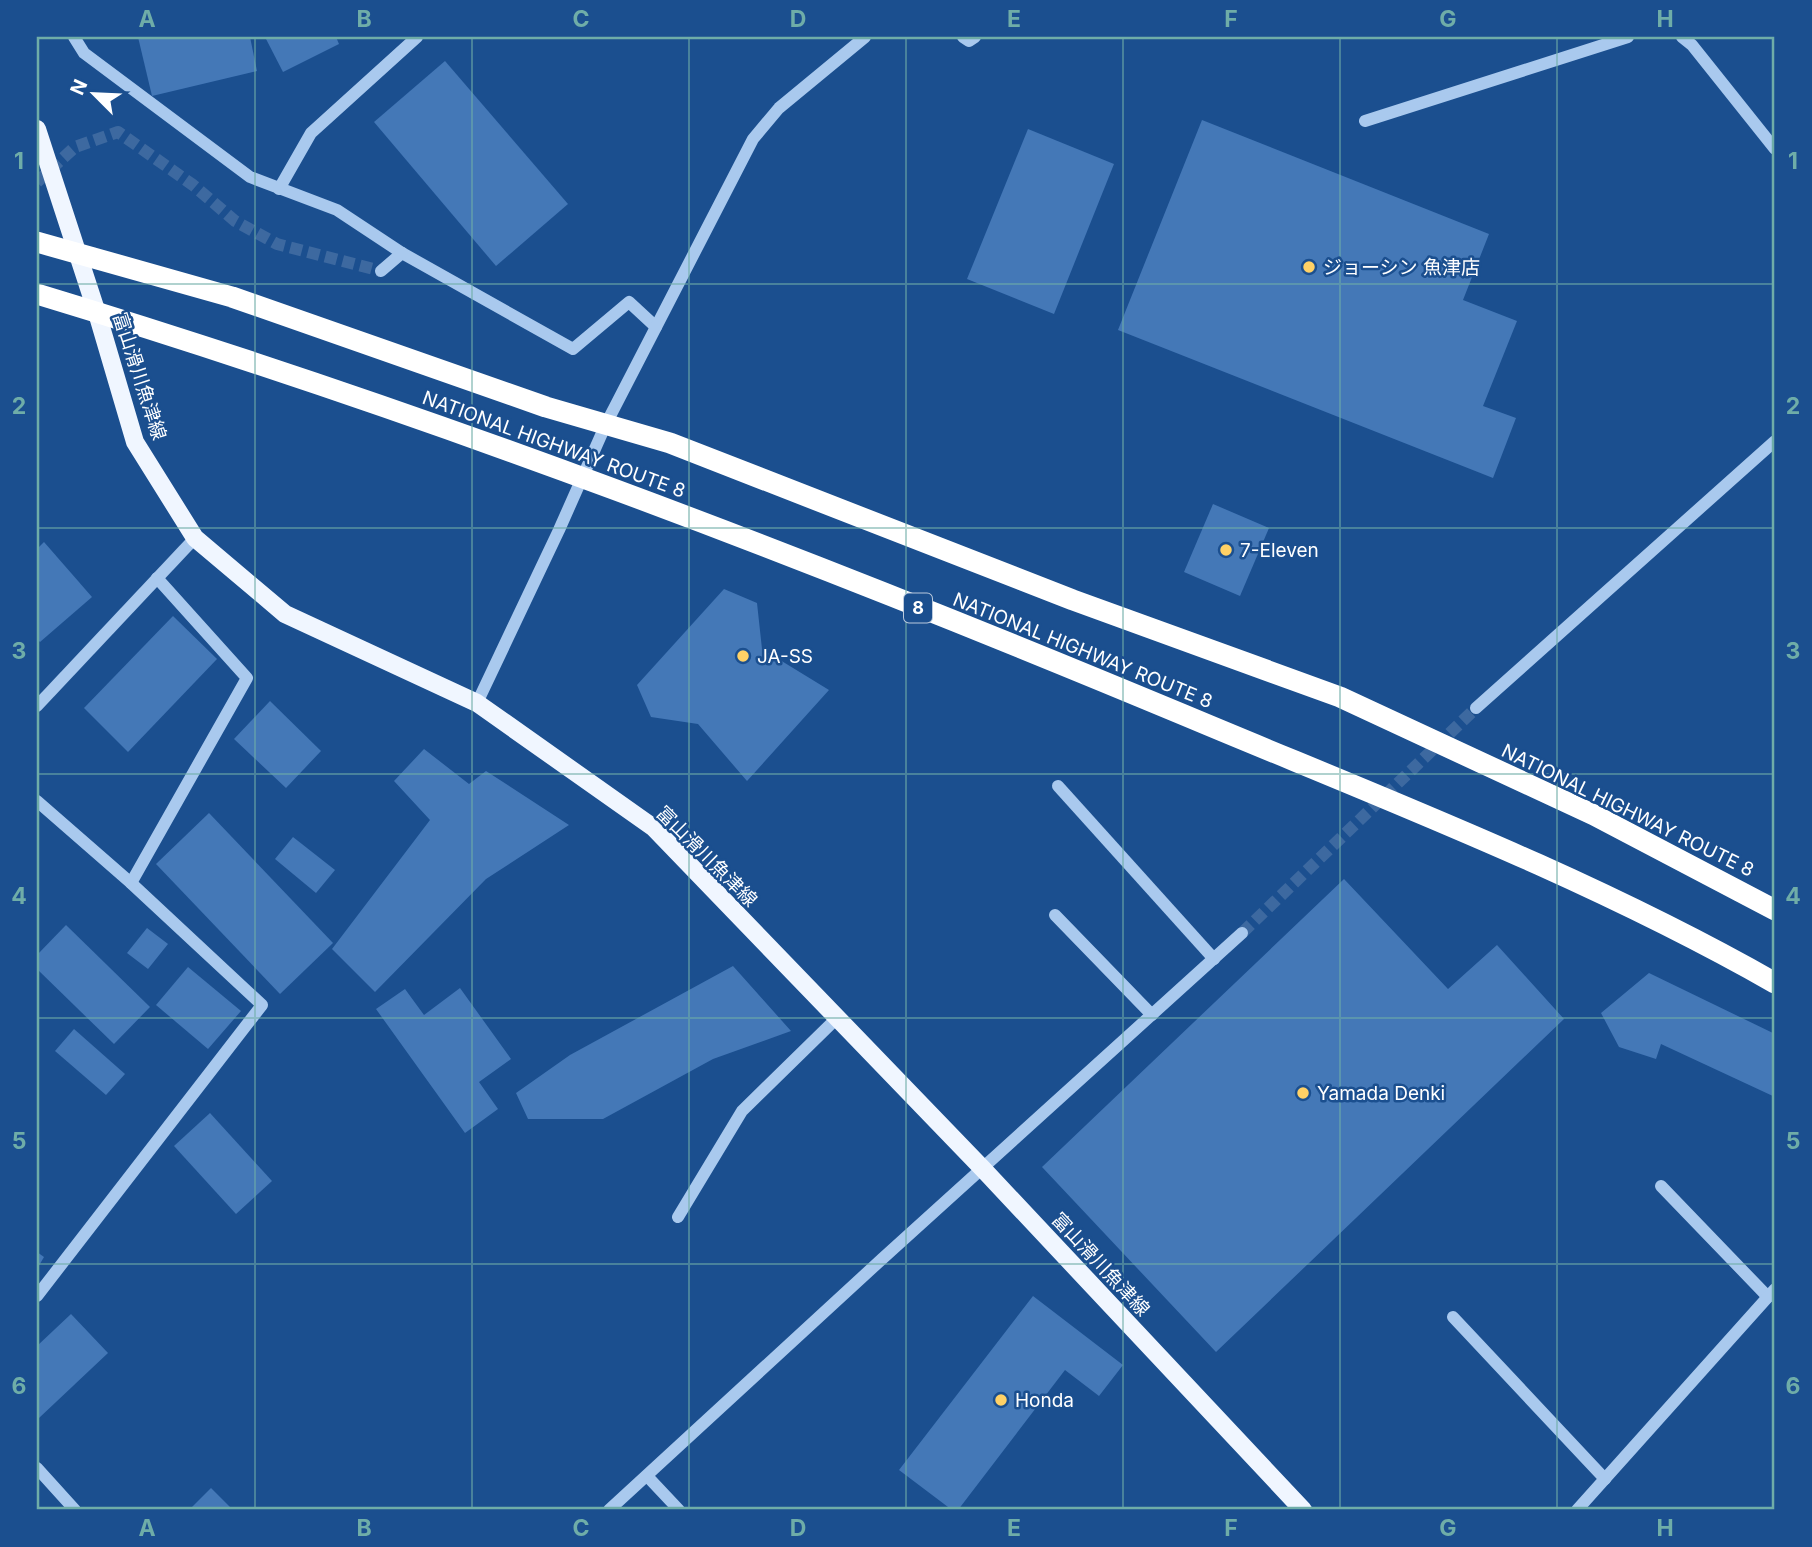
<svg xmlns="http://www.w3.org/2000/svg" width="1812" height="1547" font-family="Inter,'Noto Sans JP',sans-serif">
	<rect width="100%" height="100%" fill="#1b4f8f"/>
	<g fill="#4478b7">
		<path d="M138 37H250L257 71 152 96Z"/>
		<path d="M265 37H336L339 44 283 72Z"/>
		<path d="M445 61 568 204 496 266 374 122Z"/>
		<path d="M1202 120 1489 234 1463 300 1517 321 1483 406 1516 418 1493 478 1118 330Z"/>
		<path d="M1028 129 1114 164 1054 314 967 279Z"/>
		<path d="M1213 504 1269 528 1240 596 1184 572Z"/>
		<path d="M44 542 92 597 40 642 37 639V549Z"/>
		<path d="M724 589 757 603 762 649 829 690 747 781 698 724 651 717 637 685Z"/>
		<path d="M173 616 217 659 128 752 84 708Z"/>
		<path d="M270 701 321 751 286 788 234 739Z"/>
		<path d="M424 749 469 784 486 771 569 825 486 879 375 992 332 949 430 820 394 781Z"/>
		<path d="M209 813 333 943 280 994 156 864Z"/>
		<path d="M293 837 335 870 316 893 275 859Z"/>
		<path d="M1344 879 1448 989 1497 945 1564 1019 1216 1352 1042 1167Z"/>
		<path d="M66 925 150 1007 114 1044 37 969V955Z"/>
		<path d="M147 928 168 944 148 969 127 953Z"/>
		<path d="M733 966 791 1031 713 1059 603 1119H528L516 1093 570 1055Z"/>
		<path d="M188 967 241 1011 208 1049 156 1005Z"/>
		<path d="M1649 973 1775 1034V1097L1661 1044 1656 1059 1619 1047 1601 1013Z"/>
		<path d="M460 988 511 1059 479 1082 498 1109 465 1133 376 1009 405 989 424 1015Z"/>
		<path d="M74 1029 125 1074 106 1095 55 1051Z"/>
		<path d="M210 1113 272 1181 236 1214 174 1146Z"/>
		<path d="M37 1252 44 1257 37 1269Z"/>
		<path d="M1033 1296 1123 1365 1099 1396 1065 1370 958 1510H952L899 1470Z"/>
		<path d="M71 1314 108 1353 39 1418 37 1416V1346Z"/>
		<path d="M211 1488 233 1510H189Z"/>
	</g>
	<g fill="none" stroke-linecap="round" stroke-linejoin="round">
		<g stroke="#3d69a0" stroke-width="12" stroke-dasharray="12 6" stroke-linecap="butt">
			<path d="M37 182 75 147 118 132 193 185 235 221 277 244 381 271"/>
			<path d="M1242 933 1476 708"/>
		</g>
		<g stroke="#a9c9ee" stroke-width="12">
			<path d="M74 37 84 53 250 177 337 210 402 253 573 349 629 302 656 327"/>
			<path d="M963 37 969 41 975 37"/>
			<path d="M1682 37 1692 45 1775 149"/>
			<path d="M1365 121 1628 37"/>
			<path d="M279 189 311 133 417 37"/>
			<path d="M381 271 402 253"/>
			<path d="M477 703 559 530 606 424 753 139 779 108 865 37"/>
			<path d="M37 706 195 538"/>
			<path d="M1476 708 1775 441"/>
			<path d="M1058 786 1214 959"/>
			<path d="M37 801 131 883 262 1005 37 1296"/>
			<path d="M131 883 247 678 157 578"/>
			<path d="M1055 915 1152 1015"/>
			<path d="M1661 1186 1768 1297"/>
			<path d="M678 1217 742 1111 837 1018"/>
			<path d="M1453 1317 1605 1479"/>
			<path d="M37 1468 75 1510"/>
			<path d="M647 1476 679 1510"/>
			<path d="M609 1510 882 1259 1242 933"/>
			<path d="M1577 1510 1775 1289"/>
		</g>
		<path stroke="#f0f6ff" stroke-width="18" d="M37 129 97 313 135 442 195 538 285 614 477 703 654 828 983 1169 1303 1510"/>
		<g stroke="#fff" stroke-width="21">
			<path d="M37 242 232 297 546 407 670 443 1073 600 1340 697 1594 815 1775 910"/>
			<path d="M37 294C427 412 808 558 1184 715 1384 799 1587 876 1775 983"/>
		</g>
	</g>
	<path fill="none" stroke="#6fada8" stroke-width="2" stroke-opacity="0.55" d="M255 37V1510M472 37V1510M689 37V1510M906 37V1510M1123 37V1510M1340 37V1510M1557 37V1510M37 284H1775M37 528H1775M37 774H1775M37 1018H1775M37 1264H1775"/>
	<g fill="#ffd166" stroke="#1b4f8f" stroke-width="2.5">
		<circle cx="1309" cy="267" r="7"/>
		<circle cx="1226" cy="550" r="7"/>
		<circle cx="743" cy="656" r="7"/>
		<circle cx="1303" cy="1093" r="7"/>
		<circle cx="1001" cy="1400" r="7"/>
	</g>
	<g text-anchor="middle" stroke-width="5" stroke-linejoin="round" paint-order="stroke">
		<rect fill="#1b4f8f" stroke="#bbcadd" stroke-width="2" x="904" y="593.5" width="28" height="29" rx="5"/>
		<g font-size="18" font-weight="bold" fill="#fff">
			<text x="918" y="614">8</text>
		</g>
		<g font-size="19" fill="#fff" stroke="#1b4f8f" text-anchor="start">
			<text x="1323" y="274">ジョーシン 魚津店</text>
			<text x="1240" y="557">7-Eleven</text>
			<text x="757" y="663">JA-SS</text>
			<text x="1317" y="1100">Yamada Denki</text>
			<text x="1015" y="1407">Honda</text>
		</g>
		<g font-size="19" fill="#fff" stroke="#1b4f8f">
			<text transform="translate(140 376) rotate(72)" y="7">富山滑川魚津線</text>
			<text transform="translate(554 444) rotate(20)" y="7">NATIONAL HIGHWAY ROUTE 8</text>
			<text transform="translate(1083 650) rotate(22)" y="7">NATIONAL HIGHWAY ROUTE 8</text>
			<text transform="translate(1628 810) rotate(26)" y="7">NATIONAL HIGHWAY ROUTE 8</text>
			<text transform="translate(707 856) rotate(45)" y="7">富山滑川魚津線</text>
			<text transform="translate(1101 1264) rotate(47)" y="7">富山滑川魚津線</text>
		</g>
	</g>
	<rect width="1812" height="1547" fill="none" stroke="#1b4f8f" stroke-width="77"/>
	<g transform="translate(94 94) rotate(294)" stroke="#1b4f8f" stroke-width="5" paint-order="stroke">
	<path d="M0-5L12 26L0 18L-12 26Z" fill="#ffffff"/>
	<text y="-10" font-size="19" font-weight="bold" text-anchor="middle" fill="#ffffff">N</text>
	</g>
	<rect x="38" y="38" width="1735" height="1470" fill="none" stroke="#6fada8" stroke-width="2.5"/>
	<g font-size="23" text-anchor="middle" font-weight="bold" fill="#6fada8">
		<text x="147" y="27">A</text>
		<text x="364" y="27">B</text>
		<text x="581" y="27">C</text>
		<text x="798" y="27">D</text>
		<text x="1014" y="27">E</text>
		<text x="1231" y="27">F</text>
		<text x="1448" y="27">G</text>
		<text x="1665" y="27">H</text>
		<text x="19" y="169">1</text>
		<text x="1793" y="169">1</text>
		<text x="19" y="414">2</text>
		<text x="1793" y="414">2</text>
		<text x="19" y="659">3</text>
		<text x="1793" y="659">3</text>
		<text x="19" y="904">4</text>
		<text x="1793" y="904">4</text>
		<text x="19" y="1149">5</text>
		<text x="1793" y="1149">5</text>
		<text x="19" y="1394">6</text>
		<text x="1793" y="1394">6</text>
		<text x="147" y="1536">A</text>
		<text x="364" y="1536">B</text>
		<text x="581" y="1536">C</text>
		<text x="798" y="1536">D</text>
		<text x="1014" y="1536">E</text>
		<text x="1231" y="1536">F</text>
		<text x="1448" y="1536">G</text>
		<text x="1665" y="1536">H</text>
	</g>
</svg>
